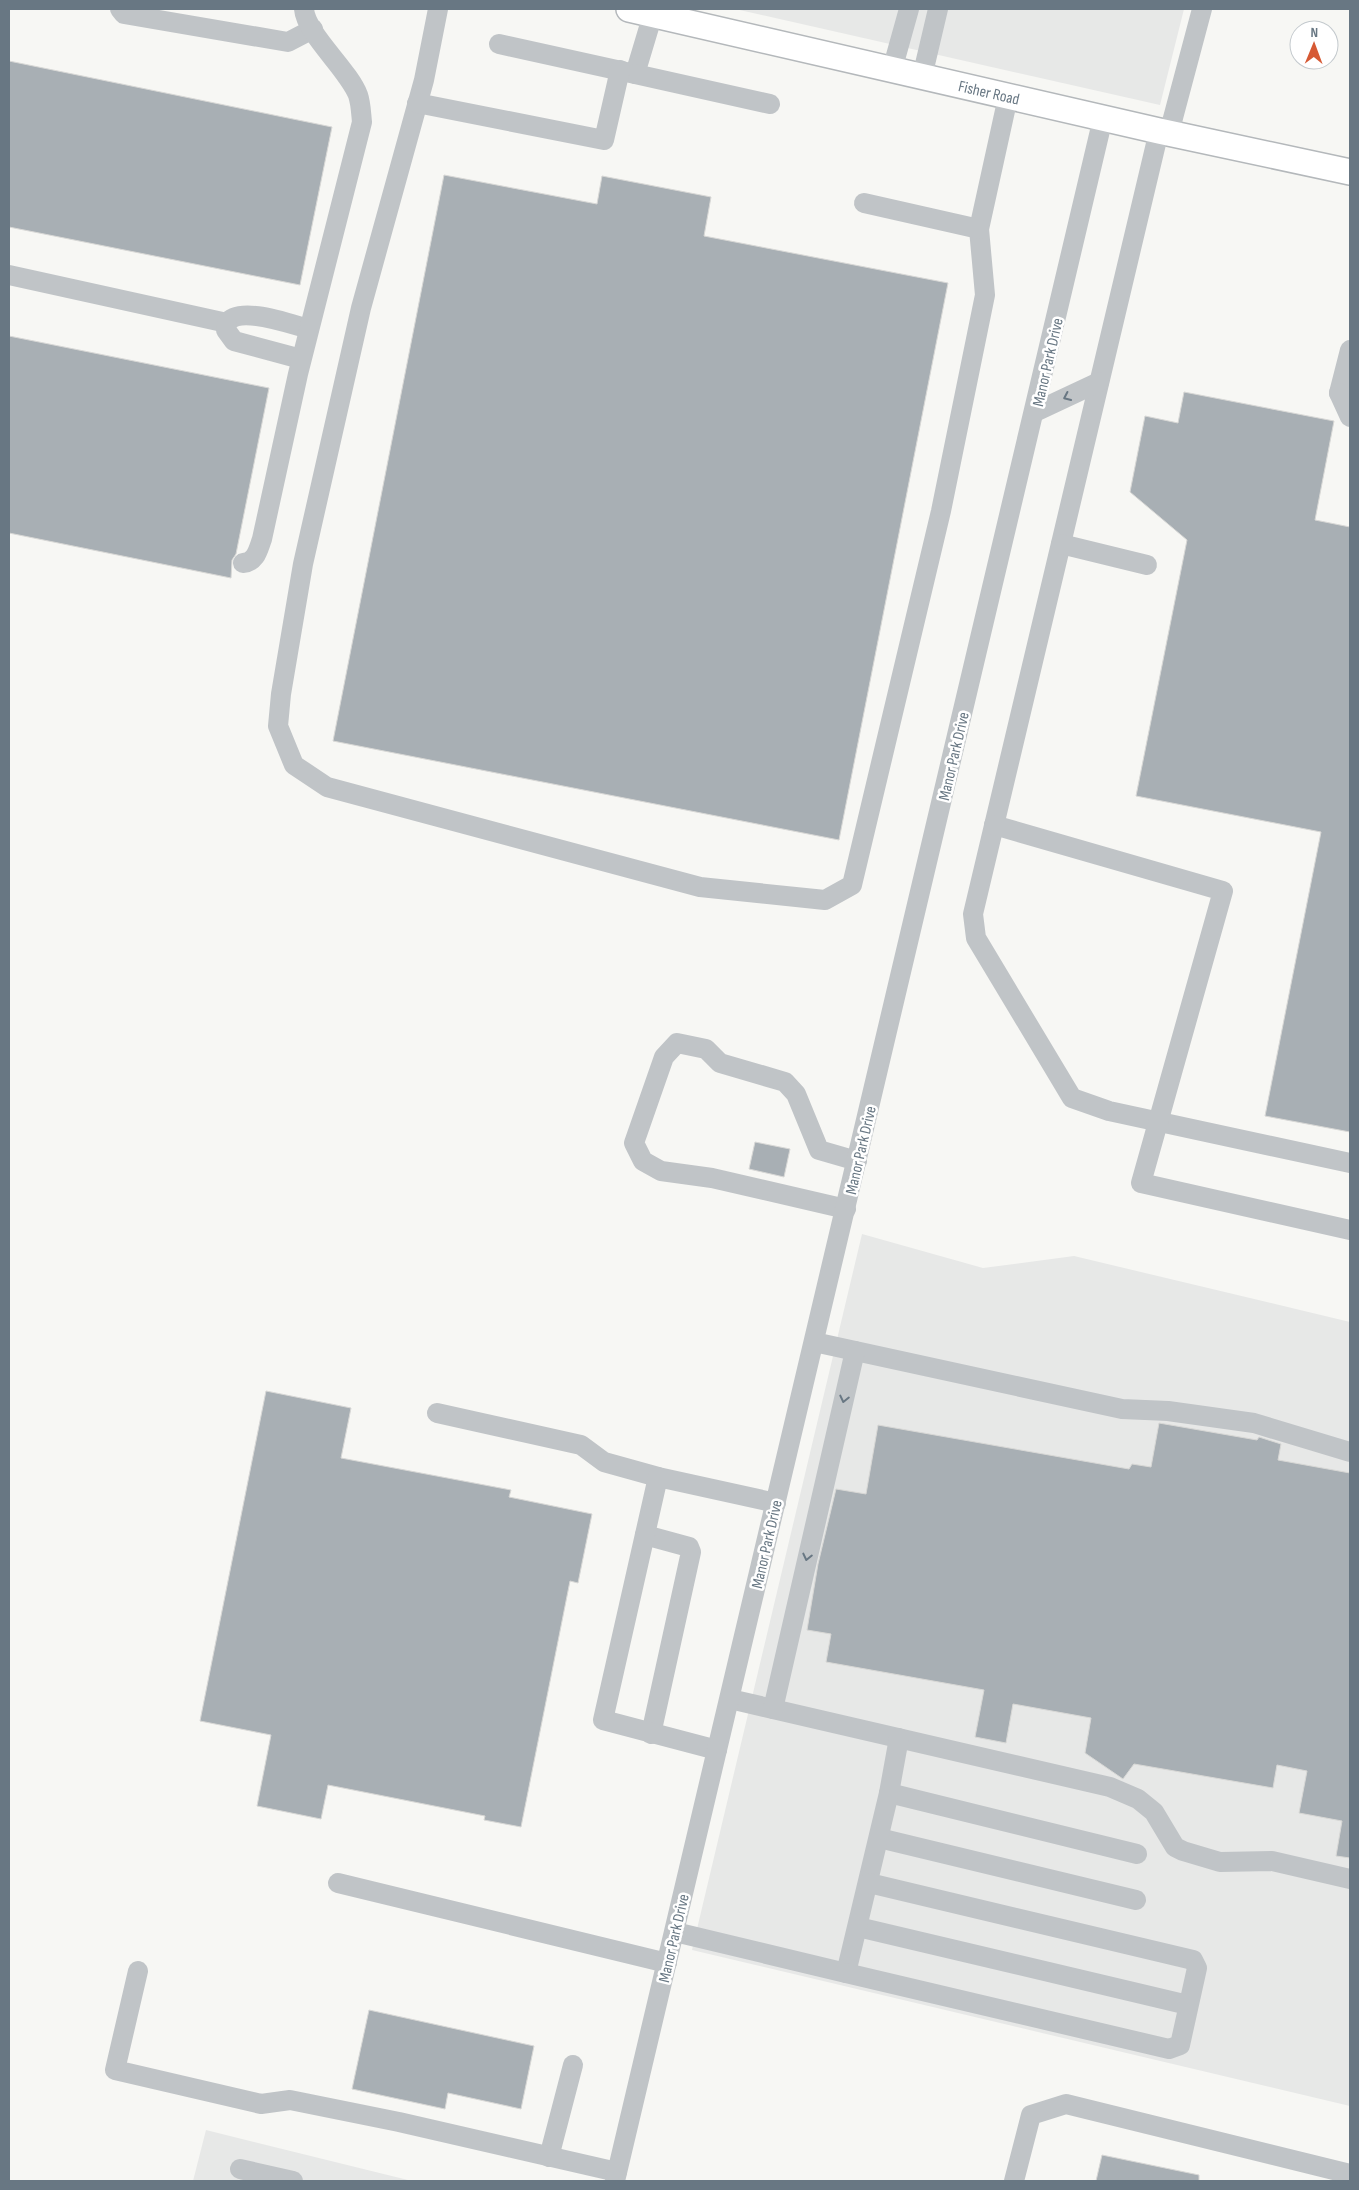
<svg xmlns="http://www.w3.org/2000/svg" width="1359" height="2190" font-family="'Sofia Sans Condensed',sans-serif">
	<rect width="100%" height="100%" fill="#f7f7f4"/>
	<g fill="#e7e8e7">
		<path d="M735 9H1184L1160 105Z"/>
		<path d="M862 1234 983 1268 1074 1256 1350 1322V2106L692 1950Z"/>
		<path d="M206 2130 412 2181H193Z"/>
	</g>
	<g fill="#a8afb4" stroke="#d8d8d6">
		<path d="M9 61 332 127 300 285 9 227Z"/>
		<path d="M444 175 597 204 602 176 711 197 704 236 948 283 839 840 333 741Z"/>
		<path d="M9 336 269 388 236 554 232 560 231 578 9 533Z"/>
		<path d="M1184 392 1334 421 1315 520 1350 527V1132L1265 1116 1321 832 1136 796 1187 540 1130 492 1145 416 1178 423Z"/>
		<path d="M755 1142 790 1149 784 1177 749 1169Z"/>
		<path d="M266 1391 351 1408 341 1458 511 1490 509 1497 592 1514 578 1583 570 1581 521 1827 484 1820 485 1816 328 1785 321 1819 257 1806 271 1735 200 1721Z"/>
		<path d="M1159 1423 1257 1440 1259 1437 1281 1444 1278 1460 1350 1473V1858L1336 1856 1342 1821 1299 1813 1307 1771 1277 1765 1273 1788 1134 1764 1123 1779 1085 1753 1091 1718 1013 1704 1006 1743 975 1737 984 1690 826 1662 831 1634 807 1630 818 1564 836 1489 866 1494 878 1425 1129 1469 1132 1464 1151 1467Z"/>
		<path d="M369 2010 534 2046 521 2109 448 2093 445 2109 352 2089Z"/>
		<path d="M1102 2155 1199 2175V2181H1096Z"/>
	</g>
	<g fill="none" stroke-linecap="round" stroke-linejoin="round">
		<defs>
			<path id="major" d="M629 9 1159 131 1350 172"/>
		</defs>
		<use href="#major" stroke="#b4b8bb" stroke-width="28"/>
		<g stroke="#c0c4c7" stroke-width="20">
			<path d="M120 9 124 14 288 42 313 29"/>
			<path d="M438 9 424 80 361 308 303 564 281 694 278 726 294 765 327 787 700 887 825 900 852 885 941 511 985 295 979 229 1008 97"/>
			<path d="M499 44 635 74 653 14"/>
			<path d="M892 70 909 9"/>
			<path d="M635 74 770 104"/>
			<path d="M922 77 938 9"/>
			<path d="M417 103 604 140 620 70"/>
			<path d="M1159 131 973 914 976 938 1072 1098 1109 1111 1350 1163"/>
			<path d="M1169 133 1202 9"/>
			<path d="M864 203 979 229"/>
			<path d="M9 275 227 323C239 305 290 324 309 329"/>
			<path d="M227 323 226 330 234 341 301 359"/>
			<path d="M1350 350 1339 393 1350 396"/>
			<path d="M1339 393 1350 417"/>
			<path d="M1035 412 1099 382"/>
			<path d="M1061 544 1147 565"/>
			<path d="M243 563C256 562 258 550 262 539L298 374 362 122C361 113 361 104 358 95 348 69 306 34 304 9"/>
			<path d="M994 825 1223 891 1141 1183 1350 1230"/>
			<path d="M846 1209 712 1178 661 1171 643 1161 634 1143 664 1057 677 1043 706 1049 720 1063 785 1082 796 1094 819 1150 857 1161"/>
			<path d="M814 1342 1122 1409 1168 1411 1254 1423 1350 1452"/>
			<path d="M437 1413 581 1445 604 1462 658 1477"/>
			<path d="M645 1535 689 1547 691 1552 651 1734"/>
			<path d="M730 1699 1110 1787 1138 1799 1154 1812 1175 1847 1183 1851 1220 1862 1272 1861 1350 1879"/>
			<path d="M773 1709 855 1351"/>
			<path d="M717 1750 603 1720 658 1477 776 1503"/>
			<path d="M889 1793 1137 1854"/>
			<path d="M879 1838 1136 1900"/>
			<path d="M338 1883 667 1963"/>
			<path d="M858 1927 1188 2005"/>
			<path d="M675 1932 846 1973 889 1793 899 1738"/>
			<path d="M138 1971 115 2070 261 2104 290 2100 399 2122 617 2172"/>
			<path d="M846 1973 1169 2049 1180 2045 1197 1968 1193 1960 869 1883"/>
			<path d="M549 2157 573 2065"/>
			<path d="M240 2169 293 2181"/>
			<path d="M615 2181 1103 118"/>
			<path d="M1014 2181 1031 2115 1066 2104 1350 2174"/>
		</g>
		<use href="#major" stroke="#fff" stroke-width="25"/>
	</g>
	<defs><path id="oneway-chevron" d="M-2-3.5L2.5 0L-2 3.5" fill="none" stroke-width="1.6" stroke-linecap="round" stroke-linejoin="round" transform="scale(1.25)"/></defs>
	<g stroke="#687783">
		<use href="#oneway-chevron" transform="translate(1067 397) rotate(155)"/>
		<use href="#oneway-chevron" transform="translate(844 1399) rotate(103)"/>
		<use href="#oneway-chevron" transform="translate(807 1557) rotate(103)"/>
	</g>
	<g text-anchor="middle" stroke-width="5" stroke-linejoin="round" paint-order="stroke">
		<g font-size="16" fill="#687783" stroke="#fff">
			<text transform="translate(989 92) rotate(13)" y="6">Fisher Road</text>
			<text transform="translate(1047 362) rotate(-77)" y="6">Manor Park Drive</text>
			<text transform="translate(953 756) rotate(-77)" y="6">Manor Park Drive</text>
			<text transform="translate(860 1150) rotate(-77)" y="6">Manor Park Drive</text>
			<text transform="translate(766 1544) rotate(-77)" y="6">Manor Park Drive</text>
			<text transform="translate(673 1938) rotate(-77)" y="6">Manor Park Drive</text>
		</g>
	</g>
	<rect width="1359" height="2190" fill="none" stroke="#687783" stroke-width="20"/>
	<g transform="translate(1314 45) rotate(1)"><circle r="24" fill="#ffffff" stroke="#c3c9cd"/>
	<path d="M0-4L9 19L0 12L-9 19Z" fill="#d65934"/>
	<text y="-8" font-size="14" font-weight="bold" text-anchor="middle" fill="#687783">N</text>
	</g>
</svg>
